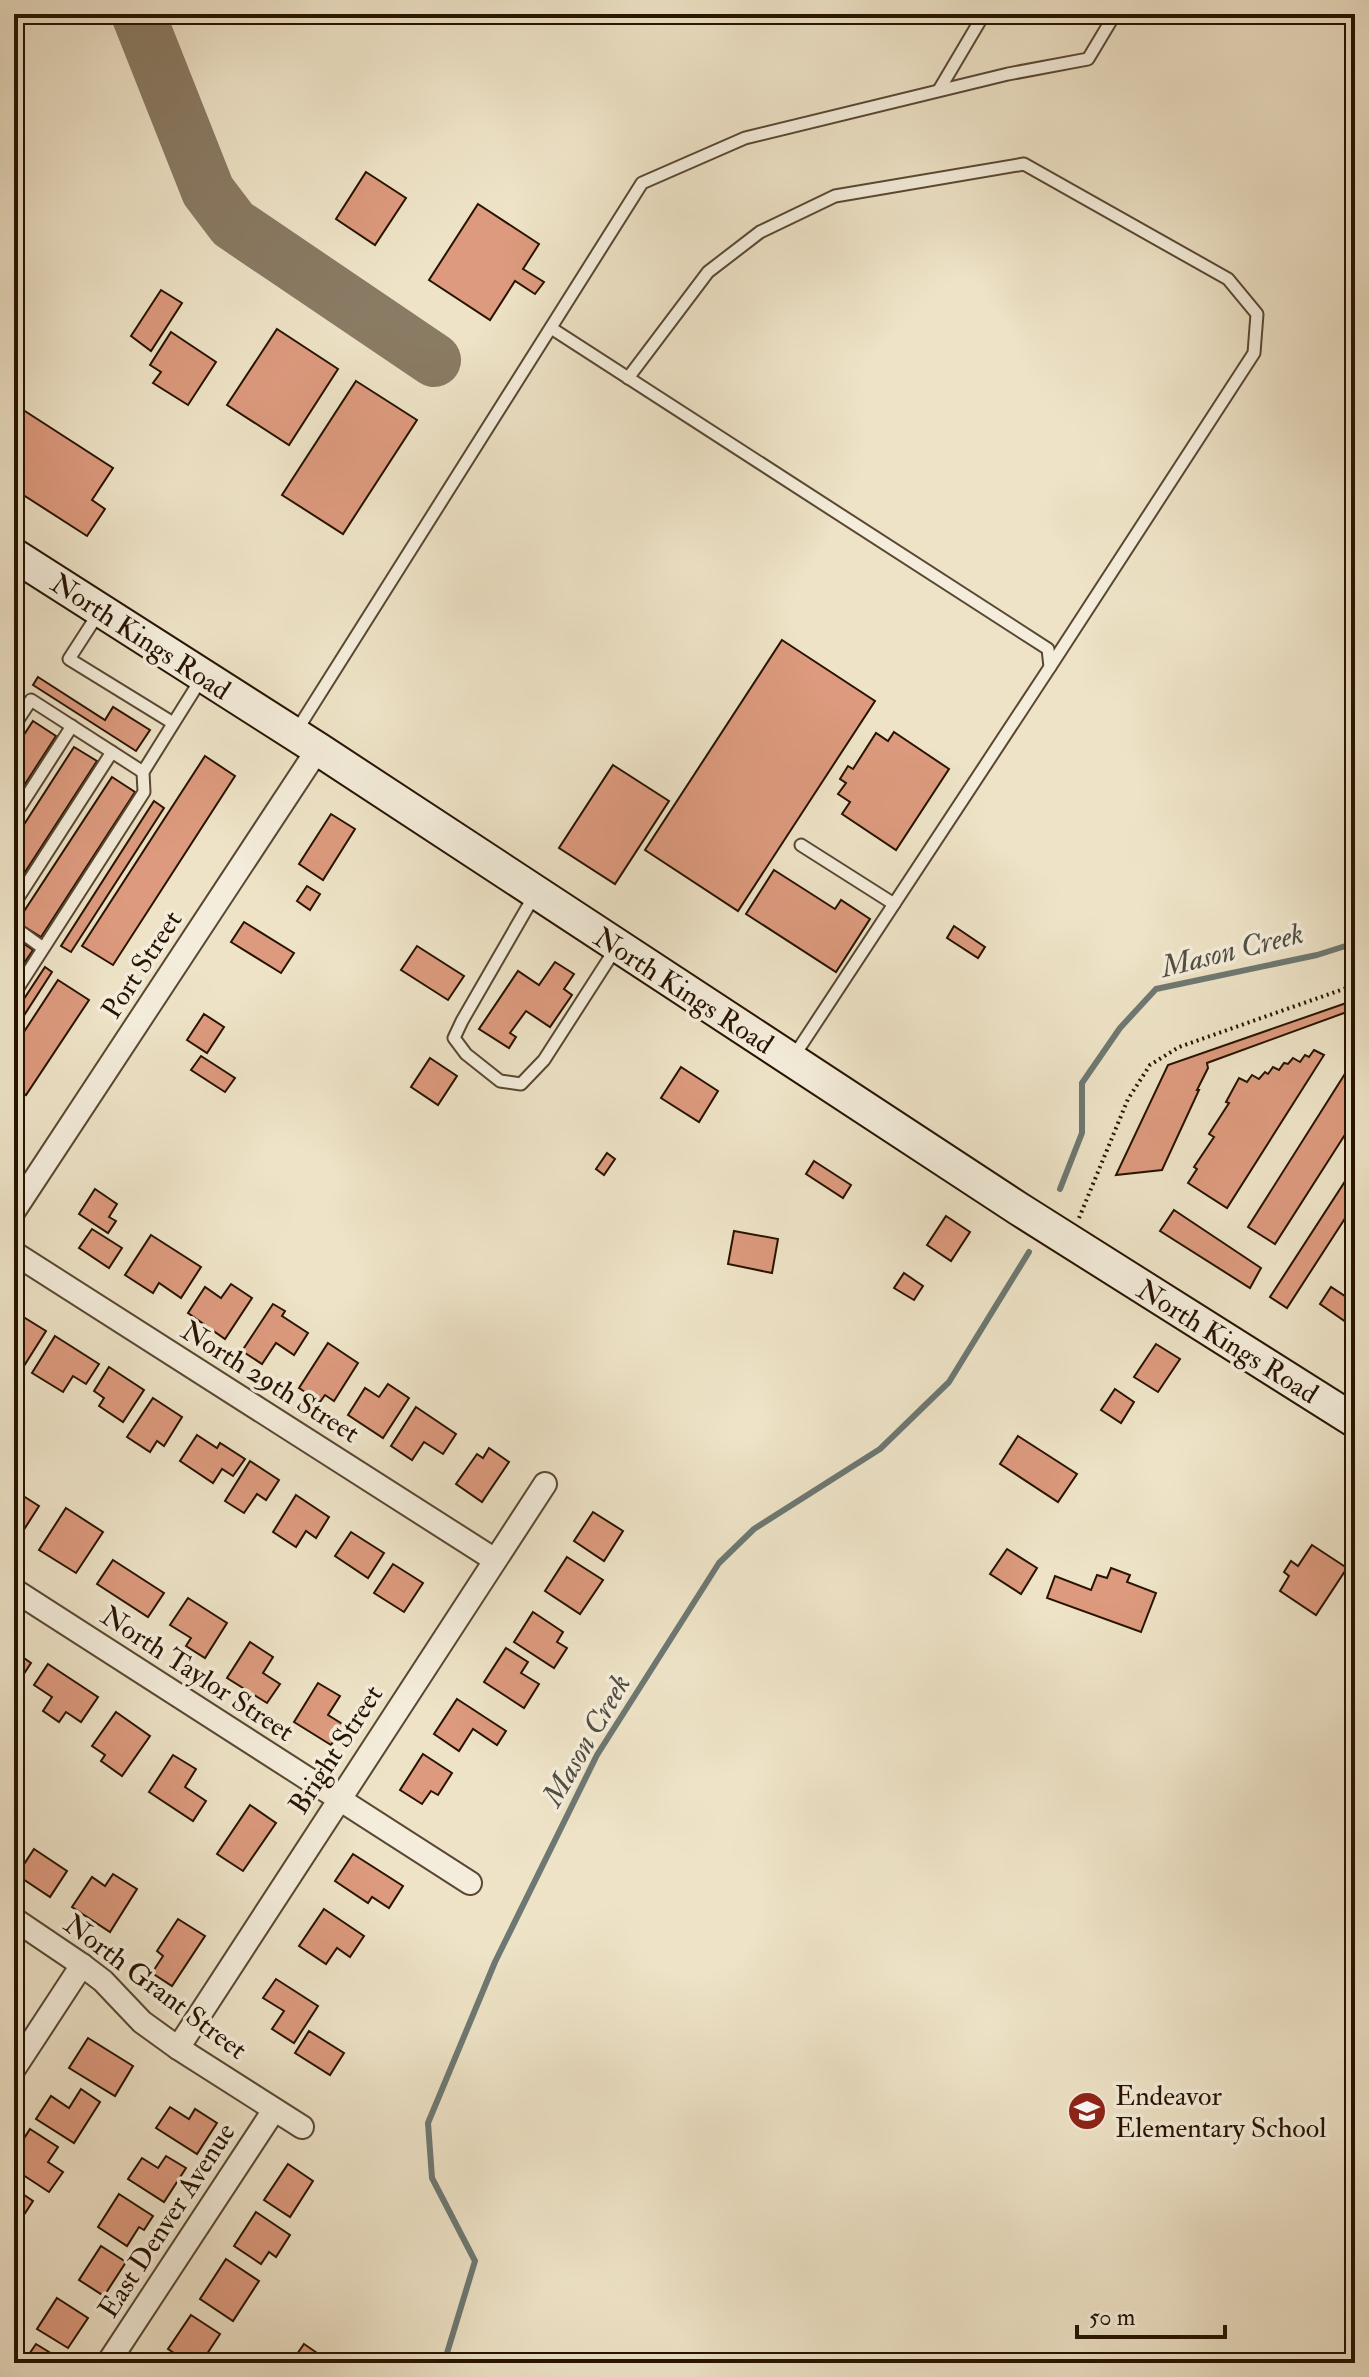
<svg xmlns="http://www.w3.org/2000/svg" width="1369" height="2377" font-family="'IM FELL Double Pica',serif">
	<rect width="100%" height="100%" fill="#eee3c7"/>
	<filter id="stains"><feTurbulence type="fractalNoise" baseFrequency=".0025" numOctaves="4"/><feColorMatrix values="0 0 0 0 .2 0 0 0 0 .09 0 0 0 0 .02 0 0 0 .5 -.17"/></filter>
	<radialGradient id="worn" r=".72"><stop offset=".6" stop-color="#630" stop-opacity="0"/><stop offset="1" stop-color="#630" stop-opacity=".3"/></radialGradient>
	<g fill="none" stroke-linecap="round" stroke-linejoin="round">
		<g stroke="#6d7872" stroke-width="6">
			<path d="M1060 1189 1082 1133V1083L1120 1028 1156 989 1317 955 1355 943"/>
			<path d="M444 2363 475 2261 432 2178 428 2123 495 1962 597 1755 719 1563 754 1529 880 1449 949 1382 1029 1252"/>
		</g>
		<path stroke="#8a7b64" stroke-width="54" d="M138 14 208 191 233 224 434 360"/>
	</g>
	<g fill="#dd9a7e" stroke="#271300" stroke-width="2">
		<path d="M366 172 406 198 375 245 336 219Z"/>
		<path d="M478 204 539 244 523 269 544 282 535 294 515 281 490 320 429 280Z"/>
		<path d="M161 290 182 303 151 351 131 336Z"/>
		<path d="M277 329 338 369 289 445 227 405Z"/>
		<path d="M171 332 216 362 188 405 153 383 161 372 150 365Z"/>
		<path d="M356 381 417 420 343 534 282 495Z"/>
		<path d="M14 404 113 468 92 500 105 509 87 536 14 489Z"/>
		<path d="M782 640 875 701 738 911 645 850Z"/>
		<path d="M38 677 105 720 113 707 150 730 136 751 33 685Z"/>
		<path d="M33 721 56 736 14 801V750Z"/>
		<path d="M894 732 949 769 896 850 842 814 850 802 838 794 846 783 840 779 848 766 853 769 876 733 888 741Z"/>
		<path d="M74 747 97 761 14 889V840Z"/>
		<path d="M205 756 235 776 113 965 82 946Z"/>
		<path d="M613 765 669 801 615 884 559 848Z"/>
		<path d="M112 777 135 792 41 937 17 922Z"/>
		<path d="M154 801 164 808 71 952 61 946Z"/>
		<path d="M331 814 355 829 323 880 299 864Z"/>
		<path d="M774 870 835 909 841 900 870 919 836 972 746 914Z"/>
		<path d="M307 886 320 894 310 910 297 901Z"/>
		<path d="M244 922 294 953 281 973 231 942Z"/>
		<path d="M954 926 985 947 978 958 947 938Z"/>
		<path d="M14 937 33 950 14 978Z"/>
		<path d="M417 946 464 976 448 1000 401 970Z"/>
		<path d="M555 962 574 974 564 989 572 995 550 1027 526 1011 510 1033 516 1037 509 1048 479 1029 518 971 539 985Z"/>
		<path d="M45 967 52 972 14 1031V1014Z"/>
		<path d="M58 980 89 1000 26 1095 14 1087V1047Z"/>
		<path d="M1355 1000V1009L1207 1063 1208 1068 1197 1090H1199L1162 1170 1116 1175 1168 1065Z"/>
		<path d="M204 1014 224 1027 207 1053 187 1040Z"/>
		<path d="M1314 1050 1324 1055 1227 1208 1188 1183 1197 1169 1194 1167 1214 1137 1209 1134 1229 1103 1226 1102 1239 1078 1247 1082 1252 1075 1259 1079 1265 1072 1268 1074 1273 1067 1279 1070 1284 1063 1288 1064 1293 1058 1300 1062 1305 1055 1309 1057Z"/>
		<path d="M201 1056 235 1078 225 1092 191 1070Z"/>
		<path d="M430 1058 457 1076 438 1105 411 1087Z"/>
		<path d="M1355 1058V1119L1275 1244 1248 1227Z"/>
		<path d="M681 1067 718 1091 699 1122 661 1098Z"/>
		<path d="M607 1153 615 1159 604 1175 596 1169Z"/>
		<path d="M814 1161 851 1185 843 1198 806 1174Z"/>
		<path d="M1355 1166V1203L1287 1308 1270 1297Z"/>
		<path d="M95 1189 117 1204 109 1217 116 1221 108 1233 79 1214Z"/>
		<path d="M1174 1210 1261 1268 1250 1288 1160 1231Z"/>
		<path d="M946 1216 970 1232 951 1261 927 1245Z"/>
		<path d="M92 1229 122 1248 109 1268 79 1248Z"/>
		<path d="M734 1231 778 1239 772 1273 728 1264Z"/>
		<path d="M151 1235 201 1267 181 1298 159 1283 153 1293 125 1275Z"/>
		<path d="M904 1273 923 1286 914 1300 894 1288Z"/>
		<path d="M1355 1280V1308L1346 1322 1320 1304 1331 1287 1345 1296Z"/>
		<path d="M231 1284 252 1298 225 1339 188 1313 205 1287 221 1298Z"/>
		<path d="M273 1304 285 1311 282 1316 308 1333 294 1355 276 1343 262 1364 242 1351Z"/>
		<path d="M17 1313 46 1331 17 1377 14 1375V1317Z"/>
		<path d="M55 1336 99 1364 86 1384 73 1376 63 1392 32 1373Z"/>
		<path d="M328 1343 358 1363 334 1401 325 1395 320 1402 299 1388Z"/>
		<path d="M1156 1344 1180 1359 1158 1392 1134 1377Z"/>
		<path d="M109 1367 144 1390 123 1422 99 1406 104 1398 94 1391Z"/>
		<path d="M388 1384 409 1398 383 1438 348 1415 365 1388 379 1397Z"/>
		<path d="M1115 1389 1134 1402 1121 1423 1101 1410Z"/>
		<path d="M153 1398 182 1417 164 1446 157 1441 150 1452 127 1437Z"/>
		<path d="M416 1407 456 1434 443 1454 424 1442 412 1460 391 1446Z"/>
		<path d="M197 1435 217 1448 220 1443 245 1459 233 1476 222 1469 213 1483 180 1461Z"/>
		<path d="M1018 1436 1077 1474 1058 1502 1000 1464Z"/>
		<path d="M489 1448 509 1462 482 1502 456 1484 477 1454 483 1458Z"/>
		<path d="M250 1461 279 1480 266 1500 257 1494 244 1513 225 1501Z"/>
		<path d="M14 1479 22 1484 17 1492 39 1506 18 1539 14 1537Z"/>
		<path d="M296 1495 329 1517 316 1538 306 1531 296 1547 273 1532Z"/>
		<path d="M66 1508 103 1532 76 1573 39 1550Z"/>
		<path d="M593 1512 623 1531 604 1561 574 1541Z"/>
		<path d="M351 1532 384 1553 368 1578 335 1556Z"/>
		<path d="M1312 1545 1347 1568 1316 1615 1280 1591 1289 1576 1284 1572 1291 1561 1298 1566Z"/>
		<path d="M1007 1549 1037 1568 1021 1594 990 1574Z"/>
		<path d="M567 1557 603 1580 580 1614 545 1591Z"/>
		<path d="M113 1560 164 1593 148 1617 97 1584Z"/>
		<path d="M393 1564 423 1583 404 1612 374 1593Z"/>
		<path d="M1111 1568 1130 1575 1127 1582 1156 1593 1141 1632 1047 1598 1055 1576 1091 1590 1097 1575 1107 1578Z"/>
		<path d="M188 1598 227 1623 205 1658 186 1646 191 1638 170 1625Z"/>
		<path d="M533 1612 563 1632 557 1642 567 1648 554 1668 514 1642Z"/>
		<path d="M250 1642 273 1657 263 1673 280 1684 267 1703 227 1678Z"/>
		<path d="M506 1648 528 1662 521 1673 539 1684 524 1708 484 1682Z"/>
		<path d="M14 1651 31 1663 14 1689Z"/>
		<path d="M48 1664 98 1697 81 1722 66 1712 59 1722 43 1711 52 1697 34 1685Z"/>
		<path d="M318 1683 340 1696 328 1715 344 1725 331 1745 294 1722Z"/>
		<path d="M457 1699 506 1731 497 1745 473 1729 459 1751 434 1734Z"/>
		<path d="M116 1712 150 1736 122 1776 101 1761 105 1755 92 1746Z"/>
		<path d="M423 1754 452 1773 438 1795 431 1791 422 1804 400 1790Z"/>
		<path d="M173 1755 196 1769 185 1787 206 1801 193 1821 149 1792Z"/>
		<path d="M250 1805 276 1823 243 1871 217 1854Z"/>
		<path d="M34 1849 67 1871 50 1897 17 1875Z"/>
		<path d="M353 1854 403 1886 389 1908 372 1897 368 1903 335 1881Z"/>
		<path d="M113 1874 137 1889 110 1932 72 1907 92 1877 105 1886Z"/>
		<path d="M324 1909 364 1936 350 1957 337 1948 326 1964 299 1946Z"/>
		<path d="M178 1919 205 1936 172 1986 152 1973 163 1956 157 1951Z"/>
		<path d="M276 1979 318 2006 294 2043 272 2029 284 2011 263 1998Z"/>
		<path d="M309 2031 344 2053 330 2075 295 2053Z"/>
		<path d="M88 2038 133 2066 115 2096 69 2068Z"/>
		<path d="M81 2089 100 2102 74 2143 36 2119 51 2096 69 2108Z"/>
		<path d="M170 2107 189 2119 195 2109 217 2123 197 2154 156 2128Z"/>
		<path d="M30 2129 58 2147 48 2162 63 2172 49 2192 14 2169V2154Z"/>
		<path d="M166 2156 186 2168 164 2202 128 2179 142 2158 158 2168Z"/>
		<path d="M288 2164 313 2181 290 2217 264 2200Z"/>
		<path d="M14 2188 33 2201 14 2230Z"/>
		<path d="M119 2194 153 2216 144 2230 139 2227 127 2246 98 2227Z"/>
		<path d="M256 2212 290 2235 276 2257 269 2252 261 2264 234 2246Z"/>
		<path d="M101 2246 126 2262 104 2296 79 2280Z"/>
		<path d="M226 2259 259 2281 233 2321 200 2299Z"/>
		<path d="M57 2298 88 2318 68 2348 37 2329Z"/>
		<path d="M191 2315 220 2334 201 2363H189L168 2349Z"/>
		<path d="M36 2344 62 2360 60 2363H23Z"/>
		<path d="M304 2344 320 2355 314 2363H297L293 2360Z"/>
	</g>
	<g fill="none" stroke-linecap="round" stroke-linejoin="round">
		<defs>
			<g id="lane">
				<path d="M939 90 984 14"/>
				<path d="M551 328 1048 649 1050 667 792 1059"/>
				<path d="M628 378 708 272 760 232 835 196 1024 164 1228 279 1257 314 1254 353 1050 667"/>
				<path d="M100 611 69 659 173 723"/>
				<path d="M14 726 31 700 143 772"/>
				<path d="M297 730 642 183 745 138 1008 74 1088 59 1115 14"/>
				<path d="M14 816 72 726"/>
				<path d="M801 845 894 904"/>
				<path d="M534 896 462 1021 454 1038 466 1054 500 1081 521 1084 544 1060 616 948"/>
				<path d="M14 904 112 752"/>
				<path d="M14 927 43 948"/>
				<path d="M14 994 144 792 143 772 203 676"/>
			</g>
			<g id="street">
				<path d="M14 1211 318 749"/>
				<path d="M14 1253 495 1560"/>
				<path d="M14 1590 470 1883"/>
				<path d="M14 1919 82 1965 103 1981 142 2022 178 2048 302 2127"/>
				<path d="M178 2048 545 1484"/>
				<path d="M14 2069 82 1965"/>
				<path d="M108 2363 274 2110"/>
			</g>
			<path id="secondary" d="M14 555 318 749 1019 1209 1355 1421"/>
		</defs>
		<use href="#lane" stroke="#594732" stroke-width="15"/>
		<use href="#street" stroke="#594732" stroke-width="26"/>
		<use href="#secondary" stroke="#271300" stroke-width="36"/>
		<path stroke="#271300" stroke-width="4" stroke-dasharray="2 4" stroke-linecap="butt" d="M1079 1218 1128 1099 1150 1065 1179 1047 1355 985"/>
		<use href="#lane" stroke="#f4eddb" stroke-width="11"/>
		<use href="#street" stroke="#f4eddb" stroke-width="22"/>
		<use href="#secondary" stroke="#f4eddb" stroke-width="32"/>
	</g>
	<defs>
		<symbol id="school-disc" viewBox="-11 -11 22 22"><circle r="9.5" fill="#8f2418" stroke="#f4eddb"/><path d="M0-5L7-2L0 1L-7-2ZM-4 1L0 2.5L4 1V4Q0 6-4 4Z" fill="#fff"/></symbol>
	</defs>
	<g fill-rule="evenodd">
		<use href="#school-disc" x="1065" y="2089" width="44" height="44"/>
	</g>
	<g text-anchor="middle" stroke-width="7" stroke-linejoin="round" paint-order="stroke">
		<g font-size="28" fill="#271300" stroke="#f4eddb">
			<text transform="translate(141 636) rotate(33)" y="10">North Kings Road</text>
			<text transform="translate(141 964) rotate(-57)" y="10">Port Street</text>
			<text transform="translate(684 990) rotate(33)" y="10">North Kings Road</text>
			<text transform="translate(1228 1341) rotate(32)" y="10">North Kings Road</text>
			<text transform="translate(271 1381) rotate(32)" y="10">North 29th Street</text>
			<text transform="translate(198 1673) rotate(33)" y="10">North Taylor Street</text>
			<text transform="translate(335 1749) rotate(-57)" y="10">Bright Street</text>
			<text transform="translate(156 1986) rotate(37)" y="10">North Grant Street</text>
			<text transform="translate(166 2220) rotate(-57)" y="10">East Denver Avenue</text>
		</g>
		<g font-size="28" fill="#271300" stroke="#f4eddb" text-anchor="start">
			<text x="1115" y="2105">Endeavor<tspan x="1115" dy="32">Elementary School</tspan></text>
		</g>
		<g font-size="30" font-style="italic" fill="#504e42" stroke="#f4eddb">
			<text transform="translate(1232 950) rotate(-14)" y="10">Mason Creek</text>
			<text transform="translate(586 1740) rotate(-60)" y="10">Mason Creek</text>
		</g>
	</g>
	<rect width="1369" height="2377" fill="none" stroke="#eee3c7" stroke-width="48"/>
	<rect x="16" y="16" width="1337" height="2345" fill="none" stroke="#271300" stroke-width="4"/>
	<rect x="24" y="24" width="1321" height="2329" fill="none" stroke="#271300" stroke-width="2"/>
	<path d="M1077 2325v12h148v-12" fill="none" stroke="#271300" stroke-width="4"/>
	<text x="1089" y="2325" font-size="24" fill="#271300" stroke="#f4eddb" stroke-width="6" paint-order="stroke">50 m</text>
	<rect width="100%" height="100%" filter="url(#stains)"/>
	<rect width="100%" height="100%" fill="url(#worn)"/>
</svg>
